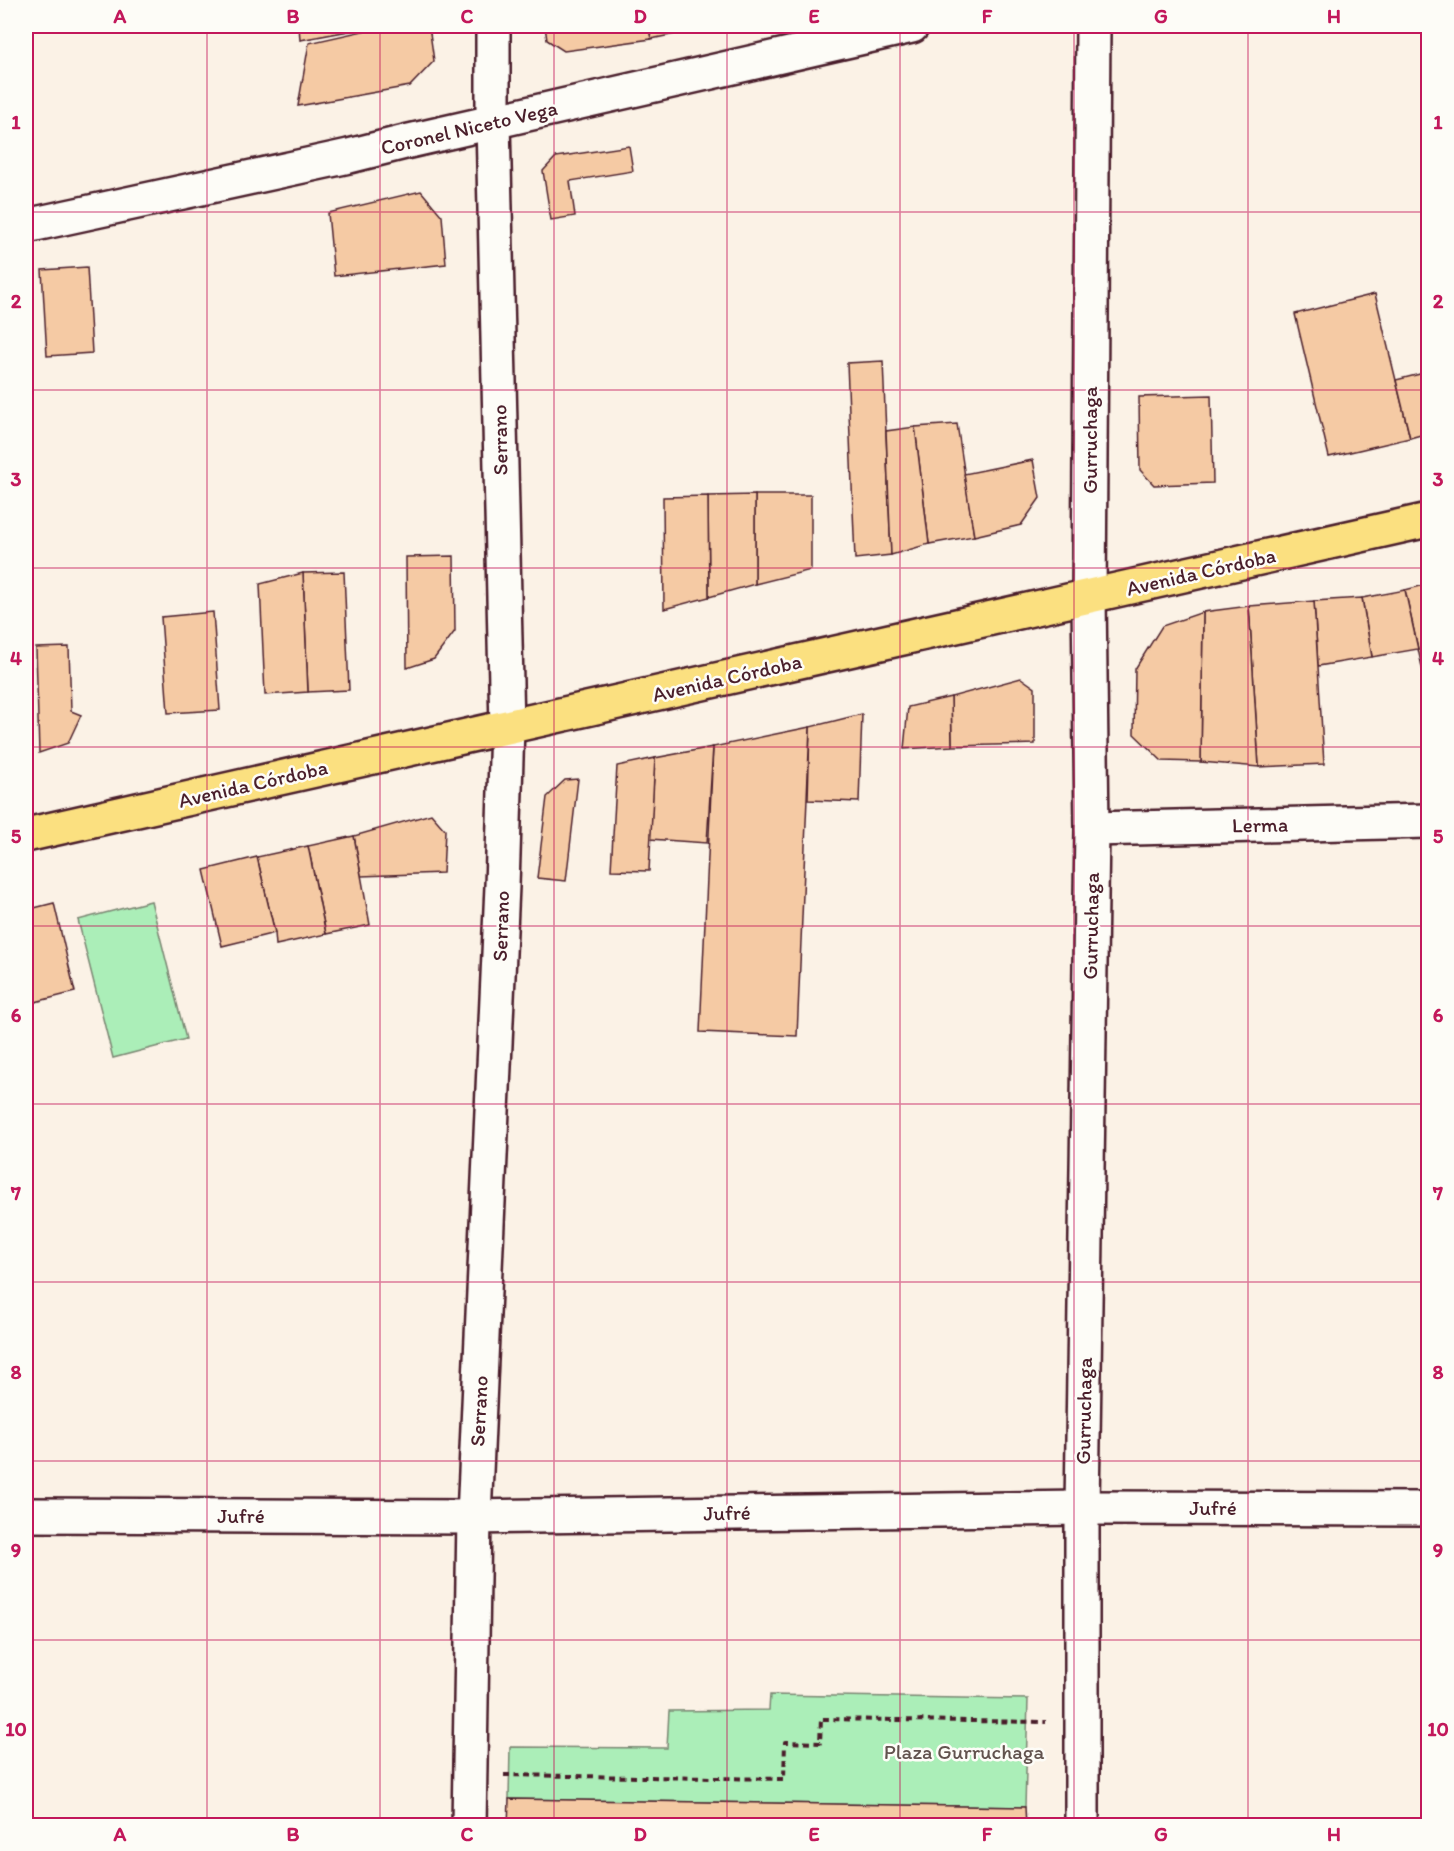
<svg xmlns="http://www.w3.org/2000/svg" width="1454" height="1851" font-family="Itim,sans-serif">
	<rect width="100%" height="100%" fill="#fbf2e6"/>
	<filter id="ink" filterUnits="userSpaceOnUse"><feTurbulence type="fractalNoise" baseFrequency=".0167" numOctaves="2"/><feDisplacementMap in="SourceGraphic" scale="12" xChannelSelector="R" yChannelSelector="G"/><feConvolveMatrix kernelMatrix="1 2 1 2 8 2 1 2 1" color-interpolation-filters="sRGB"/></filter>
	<g filter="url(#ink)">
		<g fill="#abeeb8" stroke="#7a8672" stroke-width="1.5">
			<path d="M151 901 186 1039 113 1058 78 920Z"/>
			<path d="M770 1695 1028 1699 1025 1807 509 1799 510 1747 667 1748 669 1711 769 1710Z"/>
		</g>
		<g fill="#f5caa4" stroke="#4a1f2b" stroke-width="1.5">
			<path d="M299 26H376L300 40Z"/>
			<path d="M385 26H429L434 61 410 86 298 106 309 43Z"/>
			<path d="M545 26H649L651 39 564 51 547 40Z"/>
			<path d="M649 26H690V31L651 39Z"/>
			<path d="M629 146 633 171 570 181 575 216 551 220 543 171 556 157Z"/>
			<path d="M421 191 442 216 446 264 334 276 328 213Z"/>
			<path d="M87 267 92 353 47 356 42 270Z"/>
			<path d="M1375 294 1410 438 1329 457 1295 314Z"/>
			<path d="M883 361 891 555 855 559 847 363Z"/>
			<path d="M1428 372V433L1410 438 1396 380Z"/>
			<path d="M1211 395 1213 483 1154 485 1140 470 1139 397Z"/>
			<path d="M957 424 974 536 929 544 915 427Z"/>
			<path d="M915 427 929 544 891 555 886 431Z"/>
			<path d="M1033 460 1040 498 1021 525 974 536 964 474Z"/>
			<path d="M755 495H811V570L755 584Z"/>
			<path d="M755 495V584L709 597 708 496Z"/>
			<path d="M708 496 709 597 664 609 663 497Z"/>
			<path d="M454 556 455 631 434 659 407 668 406 557Z"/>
			<path d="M344 572 349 690 308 692 303 573Z"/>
			<path d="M303 573 308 692 265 695 260 584Z"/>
			<path d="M1428 584V675L1424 676 1405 590Z"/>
			<path d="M1405 590 1418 649 1372 657 1362 598Z"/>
			<path d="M1362 598 1372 657 1318 666 1314 601Z"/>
			<path d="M1314 601 1324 764 1259 767 1249 606Z"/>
			<path d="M1249 606 1259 767 1201 762 1203 612Z"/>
			<path d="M213 612 220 710 168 713 161 617Z"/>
			<path d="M1203 612 1201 762 1162 761 1134 734 1135 669 1162 626Z"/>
			<path d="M69 647 71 711 81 715 68 743 39 753 36 648Z"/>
			<path d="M1021 678 1035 688V744L952 746 951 697Z"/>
			<path d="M951 697 952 746 904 749 908 707Z"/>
			<path d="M862 714 859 802 808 800 810 727Z"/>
			<path d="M810 727 797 1036 700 1032 713 747Z"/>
			<path d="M713 747 707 843 650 839 655 758Z"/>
			<path d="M655 758 649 871 611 870 617 766Z"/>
			<path d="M578 779 566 881 537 878 547 797 565 780Z"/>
			<path d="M431 814 445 830 443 873 361 876 354 836Z"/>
			<path d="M354 836 370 925 326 934 308 846Z"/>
			<path d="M308 846 326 934 276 945 275 933 257 857Z"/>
			<path d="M257 857 275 933 222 946 204 870Z"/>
			<path d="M54 903 75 992 35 1002 26 962V910Z"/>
			<path d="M509 1799 1025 1807 1026 1826H508Z"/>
		</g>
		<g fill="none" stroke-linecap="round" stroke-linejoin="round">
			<defs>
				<g id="minor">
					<path d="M1092 829 1428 821"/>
					<path d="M26 1515 474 1517 1082 1508 1428 1509"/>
					<path d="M469 1826 474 1517 502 886 507 727 493 122V26"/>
					<path d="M1082 1826V1508L1092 829 1089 598 1093 26"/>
				</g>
				<path id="tertiary" d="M26 226 349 156 405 142 912 26"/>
				<path id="primary" d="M26 835 1428 520"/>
			</defs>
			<use href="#minor" stroke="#4a1f2b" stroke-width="38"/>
			<use href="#tertiary" stroke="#4a1f2b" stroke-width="38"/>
			<use href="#primary" stroke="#4a1f2b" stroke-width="38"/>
			<path stroke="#4a1f2b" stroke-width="4" stroke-dasharray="6 4.5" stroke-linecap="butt" d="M504 1775 784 1779 785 1742 820 1743 821 1719 1046 1722"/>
			<use href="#minor" stroke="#fdfcf7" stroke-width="33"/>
			<use href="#tertiary" stroke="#fdfcf7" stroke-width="33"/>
			<use href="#primary" stroke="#fbe080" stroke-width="33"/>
		</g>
	</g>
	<path fill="none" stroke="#c2185b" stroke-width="1.5" stroke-opacity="0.55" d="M207 26V1826M380 26V1826M554 26V1826M727 26V1826M900 26V1826M1074 26V1826M1248 26V1826M26 212H1428M26 390H1428M26 568H1428M26 747H1428M26 926H1428M26 1104H1428M26 1282H1428M26 1461H1428M26 1640H1428"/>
	<g text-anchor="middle" stroke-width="5" stroke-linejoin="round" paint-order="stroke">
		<g font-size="21" fill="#4a1f2b" stroke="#fdfcf7">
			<text transform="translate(469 128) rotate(-13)" y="7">Coronel Niceto Vega</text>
			<text transform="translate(500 440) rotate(-91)" y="7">Serrano</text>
			<text transform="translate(1090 440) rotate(-90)" y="7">Gurruchaga</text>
			<text transform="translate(1201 572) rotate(-13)" y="7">Avenida Córdoba</text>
			<text transform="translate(727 678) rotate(-13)" y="7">Avenida Córdoba</text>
			<text transform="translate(253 784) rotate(-13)" y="7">Avenida Córdoba</text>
			<text transform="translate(1260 825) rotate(-1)" y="7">Lerma</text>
			<text transform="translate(501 926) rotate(-88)" y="7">Serrano</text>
			<text transform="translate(1091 926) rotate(-89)" y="7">Gurruchaga</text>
			<text transform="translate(479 1411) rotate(-87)" y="7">Serrano</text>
			<text transform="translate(1084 1411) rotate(-89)" y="7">Gurruchaga</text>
			<text x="1213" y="1515">Jufré</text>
			<text transform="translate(727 1513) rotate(-1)" y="7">Jufré</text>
			<text x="241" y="1523">Jufré</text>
		</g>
		<g font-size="21" fill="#62534e" stroke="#fdfcf7">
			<text x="964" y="1759">Plaza Gurruchaga</text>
		</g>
	</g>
	<rect width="1454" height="1851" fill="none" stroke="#fdfcf7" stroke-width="66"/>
	<rect x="33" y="33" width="1388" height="1785" fill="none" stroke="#c2185b" stroke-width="2"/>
	<g font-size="20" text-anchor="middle" font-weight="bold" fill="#c2185b">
		<text x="120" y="23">A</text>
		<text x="293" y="23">B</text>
		<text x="467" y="23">C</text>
		<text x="640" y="23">D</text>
		<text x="814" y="23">E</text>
		<text x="987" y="23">F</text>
		<text x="1161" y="23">G</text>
		<text x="1334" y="23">H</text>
		<text x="16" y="129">1</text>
		<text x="1438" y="129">1</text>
		<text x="16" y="308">2</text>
		<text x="1438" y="308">2</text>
		<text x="16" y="486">3</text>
		<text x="1438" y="486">3</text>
		<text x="16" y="665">4</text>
		<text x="1438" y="665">4</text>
		<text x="16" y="843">5</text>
		<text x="1438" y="843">5</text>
		<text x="16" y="1022">6</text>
		<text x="1438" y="1022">6</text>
		<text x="16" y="1200">7</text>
		<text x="1438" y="1200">7</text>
		<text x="16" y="1379">8</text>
		<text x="1438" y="1379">8</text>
		<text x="16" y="1557">9</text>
		<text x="1438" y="1557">9</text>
		<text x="16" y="1736">10</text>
		<text x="1438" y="1736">10</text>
		<text x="120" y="1841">A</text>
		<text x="293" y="1841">B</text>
		<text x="467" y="1841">C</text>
		<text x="640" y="1841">D</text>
		<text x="814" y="1841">E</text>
		<text x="987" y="1841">F</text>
		<text x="1161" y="1841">G</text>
		<text x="1334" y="1841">H</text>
	</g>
</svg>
